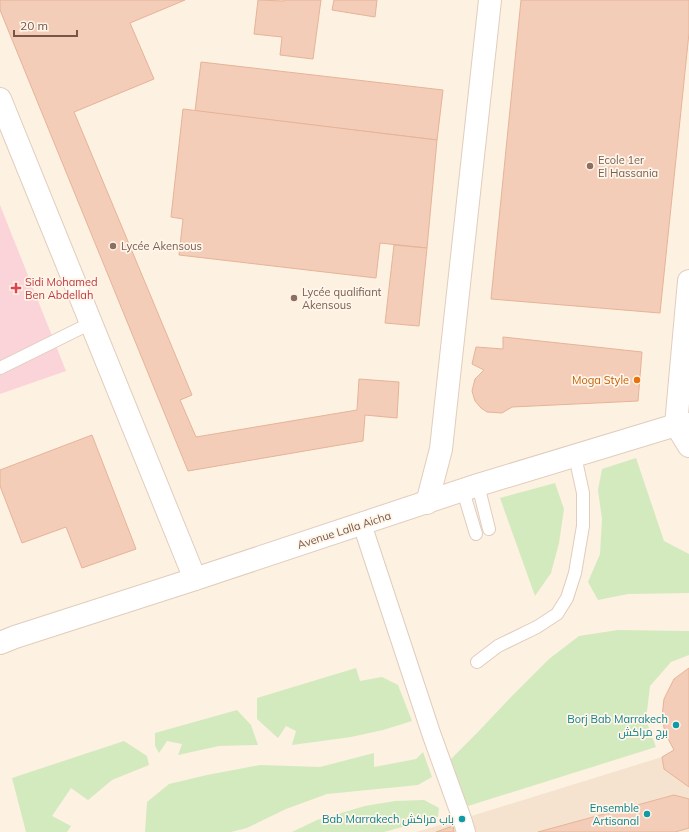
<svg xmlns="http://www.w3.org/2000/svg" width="689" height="832" font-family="Mulish,Cairo,sans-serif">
	<rect width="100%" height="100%" fill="#fdf1e1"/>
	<path fill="#f5e2cf" d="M689 668V832H416L462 819 662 757 674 750 665 733 662 717 664 699 674 679Z"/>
	<path fill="#fbd4da" d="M0 205 66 371 0 394Z"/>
	<g fill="#d3eabf">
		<path d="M636 458 664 541 689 554V593L628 594 598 600 588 582 600 554 602 519 598 490 602 469Z"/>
		<path d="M555 483 564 509 559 543 551 573 535 596 500 498Z"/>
		<path d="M618 630 689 631V655L671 662 650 686 646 720 656 747 468 806 449 761 477 733 512 696 549 659 579 636Z"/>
		<path d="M356 668 360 681 382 677 398 685 412 721 383 730 351 737 292 745 296 731 286 726 278 738 257 719V698Z"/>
		<path d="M237 710 251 725 258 745 219 746 178 755 182 744 167 741 159 753 155 746V733Z"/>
		<path d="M124 741 147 756 149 765 112 780 88 800 71 788 52 816 71 826 67 832H26L12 778Z"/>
		<path d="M423 752 432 777 418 785 327 794 286 809 247 828 231 832H145L147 802 169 784 207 775 260 765 320 767 374 753V767L416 759Z"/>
		<path d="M424 800 439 808 438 817 384 832H292L317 820 365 806 395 801Z"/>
	</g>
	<g fill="#f3cdb8" stroke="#e6b398">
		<path d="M0 0H185L130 23 154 79 74 112 192 395 180 400 196 437 357 410 359 379 399 382 397 418 365 415 363 441 188 471 0 10Z"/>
		<path d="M258 0 284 1V0H321L313 59 280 55 282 37 254 34Z"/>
		<path d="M334 0H377L375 17 332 10Z"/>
		<path d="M521 0H689V33L660 313 491 299Z"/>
		<path d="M201 62 443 90 437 140 195 111Z"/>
		<path d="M183 109 437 140 427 248 380 243 376 278 179 255 183 219 171 217Z"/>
		<path d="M394 245 427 248 419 326 385 323Z"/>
		<path d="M503 337 642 352 638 401 512 407 502 413 487 412 481 408 475 401 472 391 475 379 484 370 472 364 476 347 503 349Z"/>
		<path d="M92 435 136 549 82 568 66 527 22 543 0 486V470Z"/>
		<path d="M689 668V787L664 769 662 757 674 750 665 733 662 717 664 699 674 679Z"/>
		<path d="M674 795 689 799V828L675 832H538Z"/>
		<path d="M453 826 454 832H436Z"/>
	</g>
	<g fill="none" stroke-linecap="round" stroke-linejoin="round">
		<defs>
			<g id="service">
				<path d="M0 368 91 323"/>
				<path d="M478 485 489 529"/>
				<path d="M463 491 476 534"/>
				<path d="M477 662 498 646 537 627 557 614 567 598 575 573 583 526V493L575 456"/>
			</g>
			<path id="pedestrian" d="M362 524 431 733 462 819 466 832"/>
			<g id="minor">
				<path d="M0 99 195 579"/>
				<path d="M689 281 676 425 689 446"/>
				<path d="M427 503 441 449 490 0"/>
			</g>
			<path id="tertiary" d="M0 643 15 637 195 579 478 485 676 425 689 424"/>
		</defs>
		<use href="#service" stroke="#e1cdbd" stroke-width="14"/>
		<use href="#pedestrian" stroke="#e1cdbd" stroke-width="20"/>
		<use href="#minor" stroke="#e1cdbd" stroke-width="24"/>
		<use href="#tertiary" stroke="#e1cdbd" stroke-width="24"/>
		<use href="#service" stroke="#fff" stroke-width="12"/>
		<use href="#pedestrian" stroke="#fff" stroke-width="18"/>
		<use href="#minor" stroke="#fff" stroke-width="22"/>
		<use href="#tertiary" stroke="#fff" stroke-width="22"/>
	</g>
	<g fill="#8d6e63" stroke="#fff5e8" stroke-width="1.5">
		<circle cx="590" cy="166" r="4"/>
		<circle cx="113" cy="246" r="4"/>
		<circle cx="294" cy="298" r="4"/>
	</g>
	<path fill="#e0444e" stroke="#fff5e8" stroke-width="1.5" d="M14 282h4v4h4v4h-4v4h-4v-4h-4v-4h4z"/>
	<circle fill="#e8710a" stroke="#fff5e8" stroke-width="1.5" cx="637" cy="380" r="4"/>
	<g fill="#0f9aa8" stroke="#fff5e8" stroke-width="1.5">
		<circle cx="676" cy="725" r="4"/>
		<circle cx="647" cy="814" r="4"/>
		<circle cx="462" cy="819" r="4"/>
	</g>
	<g text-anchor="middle" stroke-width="3.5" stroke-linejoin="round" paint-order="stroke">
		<g font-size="11" fill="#785e54" stroke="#fff5e8" text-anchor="start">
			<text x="598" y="164">Ecole 1er<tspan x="598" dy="13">El Hassania</tspan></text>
			<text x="121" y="250">Lycée Akensous</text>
			<text x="302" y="296">Lycée qualifiant<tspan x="302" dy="13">Akensous</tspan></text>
		</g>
		<g font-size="11" fill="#be3a42" stroke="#fff5e8" text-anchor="start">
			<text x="25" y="286">Sidi Mohamed<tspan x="25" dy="13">Ben Abdellah</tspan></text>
		</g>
		<g font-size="11" fill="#c56008" stroke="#fff5e8" text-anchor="end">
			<text x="629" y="384">Moga Style</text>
		</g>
		<g font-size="11" fill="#755647" stroke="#fff5e8">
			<text transform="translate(344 530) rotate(-18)" y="4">Avenue Lalla Aicha</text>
		</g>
		<g font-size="11" fill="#0d838f" stroke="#fff5e8" text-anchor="end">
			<text x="668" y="723">Borj Bab Marrakech<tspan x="668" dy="13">برج مراكش</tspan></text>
			<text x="639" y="812">Ensemble<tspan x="639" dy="13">Artisanal</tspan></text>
			<text x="454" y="823">Bab Marrakech باب مراكش</text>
		</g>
	</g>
	<path d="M14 30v6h63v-6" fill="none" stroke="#755647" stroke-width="2"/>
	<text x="20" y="30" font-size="12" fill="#755647" stroke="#fff5e8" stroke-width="3" paint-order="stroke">20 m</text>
</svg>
